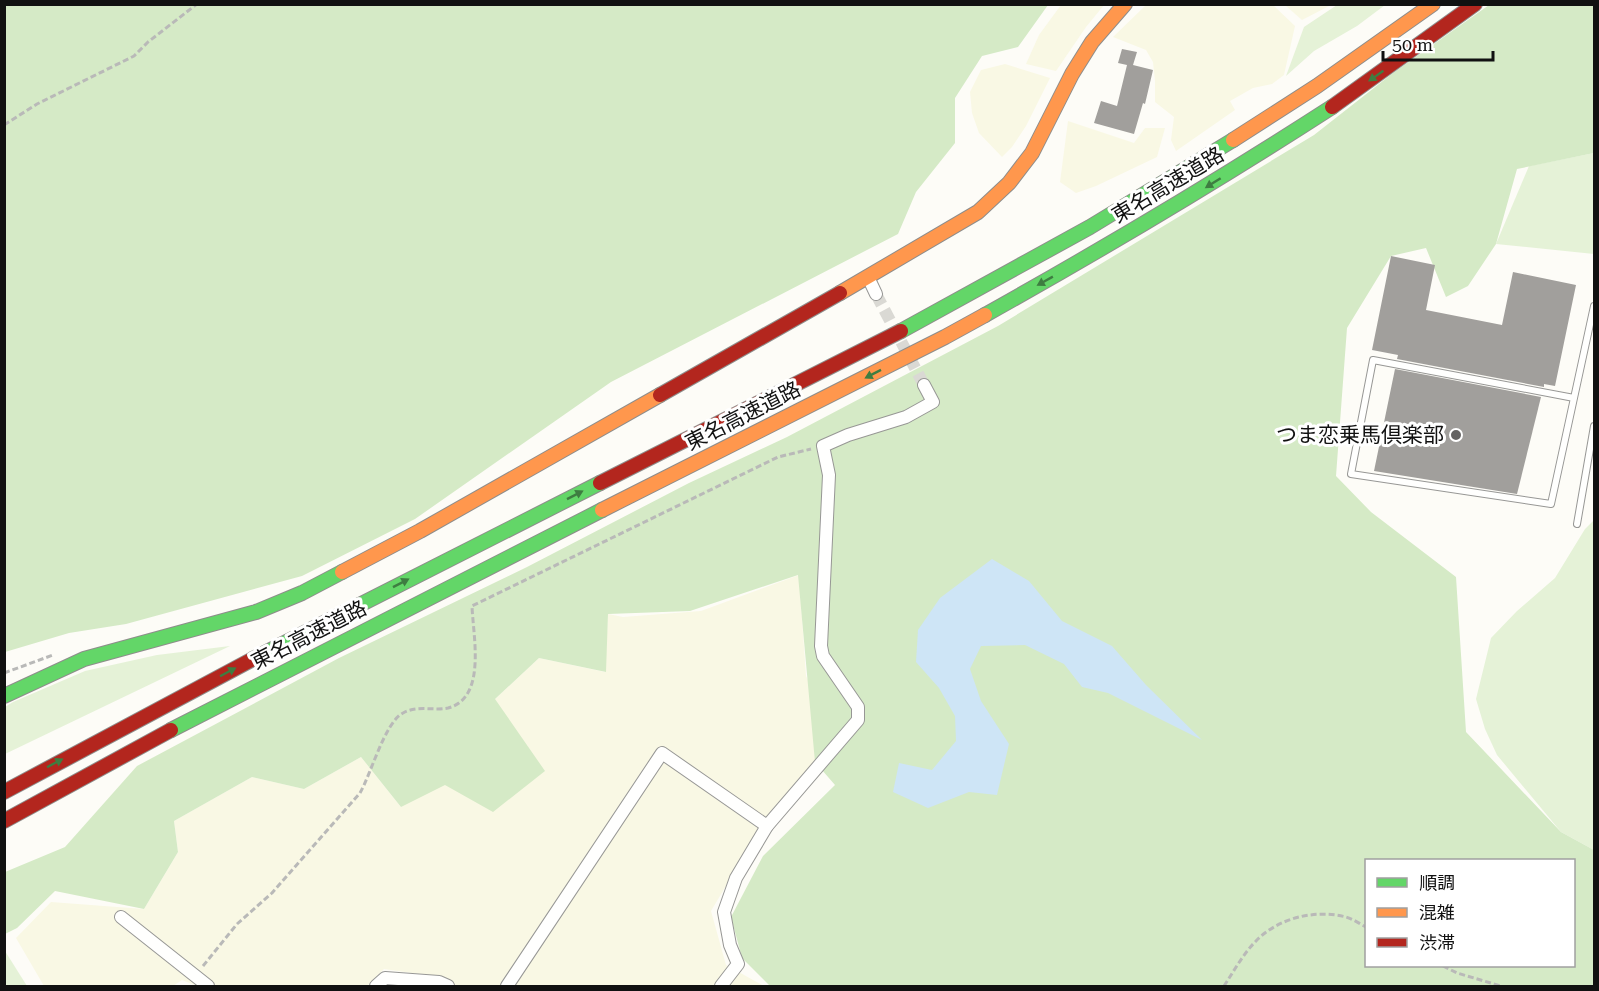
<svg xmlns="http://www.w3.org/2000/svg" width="1599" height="991" font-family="'Roboto Serif','Noto Sans JP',serif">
	<rect width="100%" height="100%" fill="#fdfcf7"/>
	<g fill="#f9f8e4">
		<path d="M1061 5H1104L1086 27 1056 71 1026 64 1039 35Z"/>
		<path d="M1146 5H1273L1295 26 1284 75 1272 84 1253 88 1230 101 1235 110 1176 151 1171 140 1174 117 1155 102V81L1153 62 1146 50 1113 37Z"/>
		<path d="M1285 5H1331L1302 20Z"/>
		<path d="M1005 64 1050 78 1026 126 1012 147 1002 157 979 133 972 113 970 92 981 70Z"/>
		<path d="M1068 121 1134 143 1145 128H1165L1157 157 1096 186 1076 193 1060 182Z"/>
		<path d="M799 575 806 676 835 729 815 762 770 812 711 911 726 965 764 986H457L440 977 384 969 367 986H197L182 980 173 986H44L16 938 51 902 144 909 178 852 174 821 252 777 304 789 361 757 401 807 495 699 539 658 605 672 608 614 623 617 701 611Z"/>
	</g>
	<g fill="#e5f2d7">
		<path d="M1337 5H1385L1357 26 1314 51 1286 76 1304 27Z"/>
		<path d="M1594 153V254L1496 244 1529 166Z"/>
		<path d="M1594 520V850L1561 832 1497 755 1485 729 1476 699 1491 638 1517 611 1555 578 1585 529Z"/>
		<path d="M230 646 5 754V707L13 702 85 671 157 655Z"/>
		<path d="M5 951 27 986H5Z"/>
	</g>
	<g fill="#d5eac6" fill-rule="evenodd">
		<path d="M5 4H1048V5L1018 47 982 56 955 98V143L916 192 898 234 611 382 415 519 302 576 126 624 69 633 5 652Z"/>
		<path d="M1489 5H1594V153L1517 169 1496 244 1468 286 1446 297 1426 248 1391 256 1347 328 1336 476 1371 512 1456 577 1466 732 1561 832 1594 850V986H770L742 958 731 917 763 856 835 785 815 762 798 575 690 611 608 614 606 672 539 658 495 699 545 771 493 812 445 785 401 807 361 757 304 789 252 777 174 821 178 852 144 909 55 891 17 928 5 934V872L65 847 137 766 339 658 527 567 689 483 787 437 998 326 1314 135 1393 73ZM1366 860H1574V966H1366Z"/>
	</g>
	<path fill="#cee5f6" d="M992 559 1029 581 1062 621 1112 646 1146 685 1202 740 1108 693 1082 687 1064 664 1025 645 981 646 970 669 981 701 1009 744 997 795 969 792 928 808 893 792 899 763 932 770 956 741 955 716 939 688 916 662 918 630 940 598Z"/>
	<g fill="#a19f9c">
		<path d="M1122 49 1137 52 1133 65 1153 70 1145 104 1143 103 1134 134 1094 123 1101 101 1117 106 1127 65 1118 63Z"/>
		<path d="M1391 256 1435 265 1426 310 1502 325 1513 272 1576 285 1555 386 1544 384V387L1397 359 1398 355 1372 350Z"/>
		<path d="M1395 369 1541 397 1517 494 1374 471Z"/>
	</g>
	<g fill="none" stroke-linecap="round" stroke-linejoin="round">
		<path stroke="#dad9d4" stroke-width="12" stroke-dasharray="12 6" stroke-linecap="butt" d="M876 294 924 385"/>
		<defs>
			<g id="lane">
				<path d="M1574 398 1373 360 1351 474 1551 504 1594 306"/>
				<path d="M1577 524 1594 426"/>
			</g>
			<g id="street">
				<path d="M868 277 876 294"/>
				<path d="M121 917 208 986"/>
				<path d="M376 986 385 978 439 982 448 986"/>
				<path d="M507 986 662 753 767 826"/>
				<path d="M721 986 738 964 730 945 724 912 736 878 767 826 858 720V707L823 656 821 646 829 475 823 446 848 435 906 417 933 402 924 385"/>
			</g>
			<g id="fast">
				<path d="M985 315C1103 249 1219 180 1332 107"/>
				<path d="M901 331 1090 227 1233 140"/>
				<path d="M253 659 600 483"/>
				<path d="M4 696 84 659 256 612 302 593 342 572"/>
				<path d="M171 730 602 510"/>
			</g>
			<g id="slow">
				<path d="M1233 140 1317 86 1433 4"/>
				<path d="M840 293 978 212 1009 183 1032 153 1072 74 1092 42 1125 4"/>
				<path d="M602 510 945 337 985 315"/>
				<path d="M342 572 420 531 660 395"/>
			</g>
			<g id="jam">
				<path d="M1332 107 1475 4"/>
				<path d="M660 395 840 293"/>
				<path d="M600 483 901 331"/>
				<path d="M4 792 253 659"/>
				<path d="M4 821 171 730"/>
			</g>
		</defs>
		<use href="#lane" stroke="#979795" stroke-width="8"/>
		<use href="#street" stroke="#979795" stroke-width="14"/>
		<use href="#fast" stroke="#8e8d8b" stroke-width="16"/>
		<use href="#slow" stroke="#8e8d8b" stroke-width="16"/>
		<use href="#jam" stroke="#8e8d8b" stroke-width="16"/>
		<g stroke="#b9b9b8" stroke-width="3" stroke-dasharray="6 3" stroke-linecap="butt">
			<path d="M4 125 37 104 134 56 148 42 197 4"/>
			<path d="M4 673 53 655"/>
			<path d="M203 966 237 924 272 893 360 793C371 774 385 722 403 713 417 705 434 711 448 708 487 698 473 636 472 606L778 457 811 449"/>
			<path d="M1443 966 1457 973 1501 986"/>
			<path d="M1224 986C1234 971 1243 954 1256 941 1278 918 1315 909 1346 917 1353 919 1360 924 1366 927"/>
		</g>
		<use href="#lane" stroke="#fffffe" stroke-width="6"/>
		<use href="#street" stroke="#fffffe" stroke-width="12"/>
		<use href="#fast" stroke="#63d668" stroke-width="14"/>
		<use href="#slow" stroke="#ff974d" stroke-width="14"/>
		<use href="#jam" stroke="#b3261e" stroke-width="14"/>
	</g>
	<defs><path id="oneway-solid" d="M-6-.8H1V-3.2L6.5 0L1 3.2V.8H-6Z" transform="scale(1.5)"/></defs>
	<g fill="#3e7d41">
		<use href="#oneway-solid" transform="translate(1376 76) rotate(145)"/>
		<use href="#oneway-solid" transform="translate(1213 183) rotate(148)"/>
		<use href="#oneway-solid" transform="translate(1045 281) rotate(151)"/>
		<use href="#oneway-solid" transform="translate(873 374) rotate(153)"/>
		<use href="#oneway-solid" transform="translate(575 495) rotate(-27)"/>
		<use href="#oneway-solid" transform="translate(401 583) rotate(-27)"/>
		<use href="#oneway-solid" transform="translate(228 672) rotate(-28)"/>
		<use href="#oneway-solid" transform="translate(55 763) rotate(-28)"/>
	</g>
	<circle fill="#646362" stroke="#fff" stroke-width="2" cx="1456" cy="435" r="6"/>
	<g text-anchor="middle" stroke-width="6" stroke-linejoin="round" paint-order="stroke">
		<g font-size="21" fill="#111" stroke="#fff">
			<text transform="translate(1168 185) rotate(-31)" y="7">東名高速道路</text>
			<text transform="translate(743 416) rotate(-27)" y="7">東名高速道路</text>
			<text transform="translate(309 635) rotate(-27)" y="7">東名高速道路</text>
		</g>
		<g font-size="21" fill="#111" stroke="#fff" text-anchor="end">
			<text x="1444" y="442">つま恋乗馬倶楽部</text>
		</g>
	</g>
	<rect width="1599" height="991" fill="none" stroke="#111111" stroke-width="12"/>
	<rect x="1365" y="859" width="210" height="108" fill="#ffffff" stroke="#a0a0a0" stroke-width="1.5"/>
	<rect x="1377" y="878" width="30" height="9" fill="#63d668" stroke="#a0a0a0" stroke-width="1.5"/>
	<text x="1419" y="889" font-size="18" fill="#111111">順調</text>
	<rect x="1377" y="908" width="30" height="9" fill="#ff974d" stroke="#a0a0a0" stroke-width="1.5"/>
	<text x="1419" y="919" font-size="18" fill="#111111">混雑</text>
	<rect x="1377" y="938" width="30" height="9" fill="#b3261e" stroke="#a0a0a0" stroke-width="1.5"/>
	<text x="1419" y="949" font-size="18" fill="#111111">渋滞</text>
	<path d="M1383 51v9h110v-9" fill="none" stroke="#111111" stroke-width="3"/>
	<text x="1392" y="51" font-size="18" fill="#111111" stroke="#ffffff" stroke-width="4.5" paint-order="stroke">50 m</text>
</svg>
